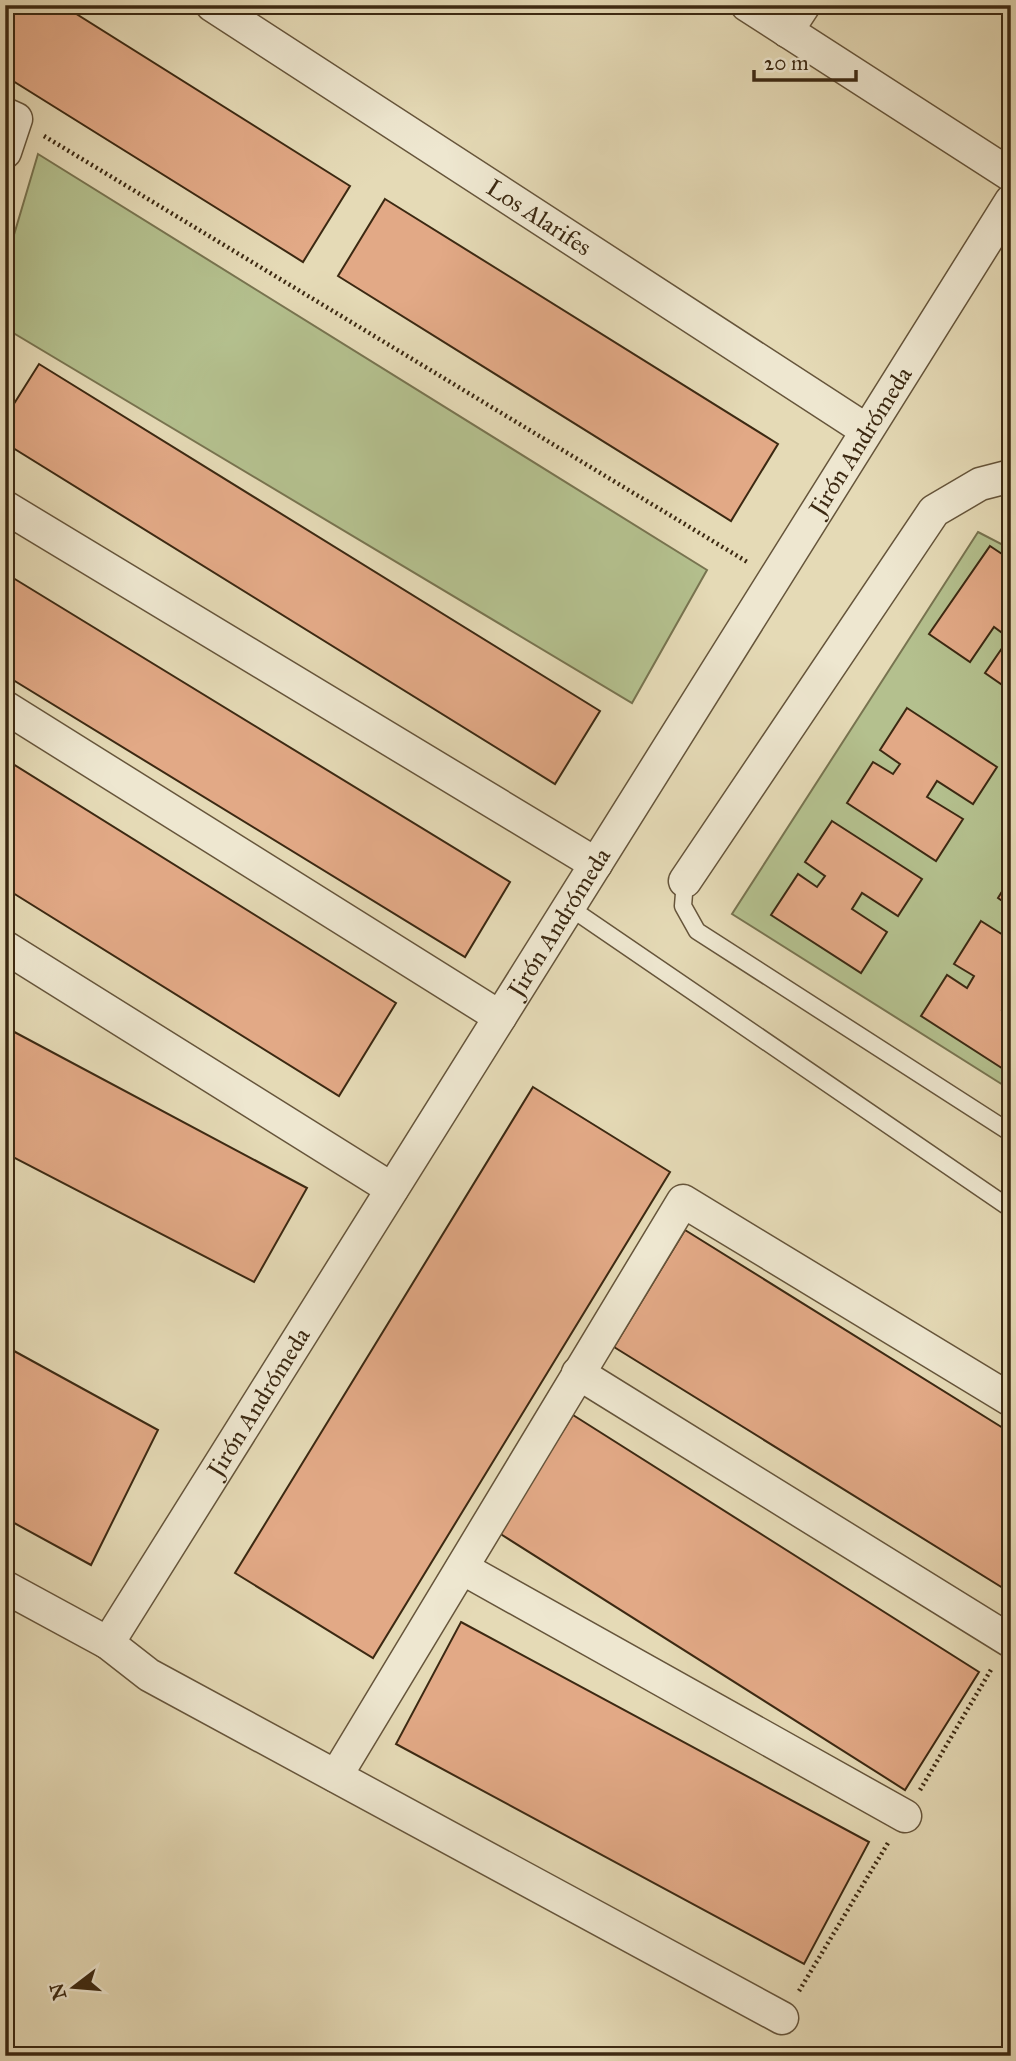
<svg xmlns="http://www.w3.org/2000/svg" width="1016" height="2061" font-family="'IM FELL Great Primer',serif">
	<rect width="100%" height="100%" fill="#e5dab6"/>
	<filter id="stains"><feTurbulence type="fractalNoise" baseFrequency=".00286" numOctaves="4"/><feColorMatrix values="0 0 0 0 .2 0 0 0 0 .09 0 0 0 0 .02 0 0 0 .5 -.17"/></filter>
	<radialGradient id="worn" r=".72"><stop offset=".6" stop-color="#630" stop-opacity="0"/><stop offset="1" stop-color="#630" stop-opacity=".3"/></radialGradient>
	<g fill="#b4c08e" stroke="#787450" stroke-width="2">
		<path d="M38 154 707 570 632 703 5 328V265Z"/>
		<path d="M978 532 1011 549V1090L732 914Z"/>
	</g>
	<g fill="#e2a986" stroke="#3c2912" stroke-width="2">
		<path d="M5 5H62L350 186 303 262 5 76Z"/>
		<path d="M385 199 778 444 731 521 338 276Z"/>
		<path d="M39 364 600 711 555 784 5 443V418Z"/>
		<path d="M990 546 1011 560V691L985 673 1009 638 994 627 970 662 929 634Z"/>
		<path d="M5 573 510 882 465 957 5 675Z"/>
		<path d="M907 708 997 767 973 804 937 781 927 797 963 819 936 861 847 803 873 762 893 774 900 764 880 750Z"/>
		<path d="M5 759 396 1003 339 1096 5 888Z"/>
		<path d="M832 821 922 879 898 916 862 893 852 909 887 932 861 973 771 915 798 874 817 887 825 876 805 862Z"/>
		<path d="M1011 877V907L998 898Z"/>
		<path d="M981 921 1011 940V995L1002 1010 1011 1016V1074L921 1016 947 975 967 988 974 976 954 964Z"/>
		<path d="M5 1027 307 1188 254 1282 5 1153Z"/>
		<path d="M533 1087 670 1172 373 1658 235 1573Z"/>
		<path d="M685 1230 1011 1433V1593L614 1347Z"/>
		<path d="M5 1346 158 1430 91 1565 5 1518Z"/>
		<path d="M573 1415 979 1672 905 1790 499 1533Z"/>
		<path d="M461 1622 869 1842 804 1964 396 1744Z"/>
	</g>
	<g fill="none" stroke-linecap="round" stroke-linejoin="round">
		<defs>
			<g id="service">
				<path d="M685 881 683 906 697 931 1011 1133"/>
				<path d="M569 907 1011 1209"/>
			</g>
			<g id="minor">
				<path id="s1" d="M212 5 866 430"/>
				<path d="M747 5 1011 175"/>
				<path d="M787 31 804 5"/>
				<path d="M5 114 16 119 5 152"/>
				<path d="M5 507 596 864"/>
				<path d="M5 707 500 1017"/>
				<path d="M685 881 934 511 980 484 1011 476"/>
				<path d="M5 947 392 1189"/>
				<path d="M578 1373 1009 1640"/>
				<path d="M462 1568 905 1816"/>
				<path d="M5 1587 108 1643 149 1675 782 2018"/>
				<path id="s2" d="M108 1643 1011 201"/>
				<path d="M336 1776 683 1201 1011 1400"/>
			</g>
		</defs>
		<use href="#service" stroke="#66553b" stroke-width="19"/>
		<use href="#minor" stroke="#66553b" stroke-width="35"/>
		<g stroke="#3c2912" stroke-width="4.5" stroke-dasharray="2 3.5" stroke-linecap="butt">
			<path d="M44 136 749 563"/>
			<path d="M920 1790 992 1668"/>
			<path d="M799 1991 888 1843"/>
		</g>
		<use href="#service" stroke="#eee7d0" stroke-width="16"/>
		<use href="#minor" stroke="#eee7d0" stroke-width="32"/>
	</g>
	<g text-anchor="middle" stroke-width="6" stroke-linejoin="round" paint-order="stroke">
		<g font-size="24" fill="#3c2912" stroke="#eee7d0">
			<text dy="8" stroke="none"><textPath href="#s1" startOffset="390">Los Alarifes</textPath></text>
			<text dy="8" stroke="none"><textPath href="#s2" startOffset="1418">Jirón Andrómeda</textPath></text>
			<text dy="8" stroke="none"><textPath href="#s2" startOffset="850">Jirón Andrómeda</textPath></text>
			<text dy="8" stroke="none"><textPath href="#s2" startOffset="284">Jirón Andrómeda</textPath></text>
		</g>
	</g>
	<rect width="1016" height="2061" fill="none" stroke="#e5dab6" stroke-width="28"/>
	<rect x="7" y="7" width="1002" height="2047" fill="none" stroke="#3c2912" stroke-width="3.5"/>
	<rect x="14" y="14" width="988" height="2033" fill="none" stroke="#3c2912" stroke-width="2"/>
	<g transform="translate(74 1987) rotate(254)" stroke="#eee7d0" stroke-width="5" paint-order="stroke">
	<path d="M0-5L12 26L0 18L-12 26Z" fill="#3c2912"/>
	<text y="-10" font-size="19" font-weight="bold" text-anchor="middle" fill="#3c2912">N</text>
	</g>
	<path d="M754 70v10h102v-10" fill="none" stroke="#3c2912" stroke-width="3.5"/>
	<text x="764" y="70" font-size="21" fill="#3c2912" stroke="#eee7d0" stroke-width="5" paint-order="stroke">20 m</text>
	<rect width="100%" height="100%" filter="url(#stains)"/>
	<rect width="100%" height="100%" fill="url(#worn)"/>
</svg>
